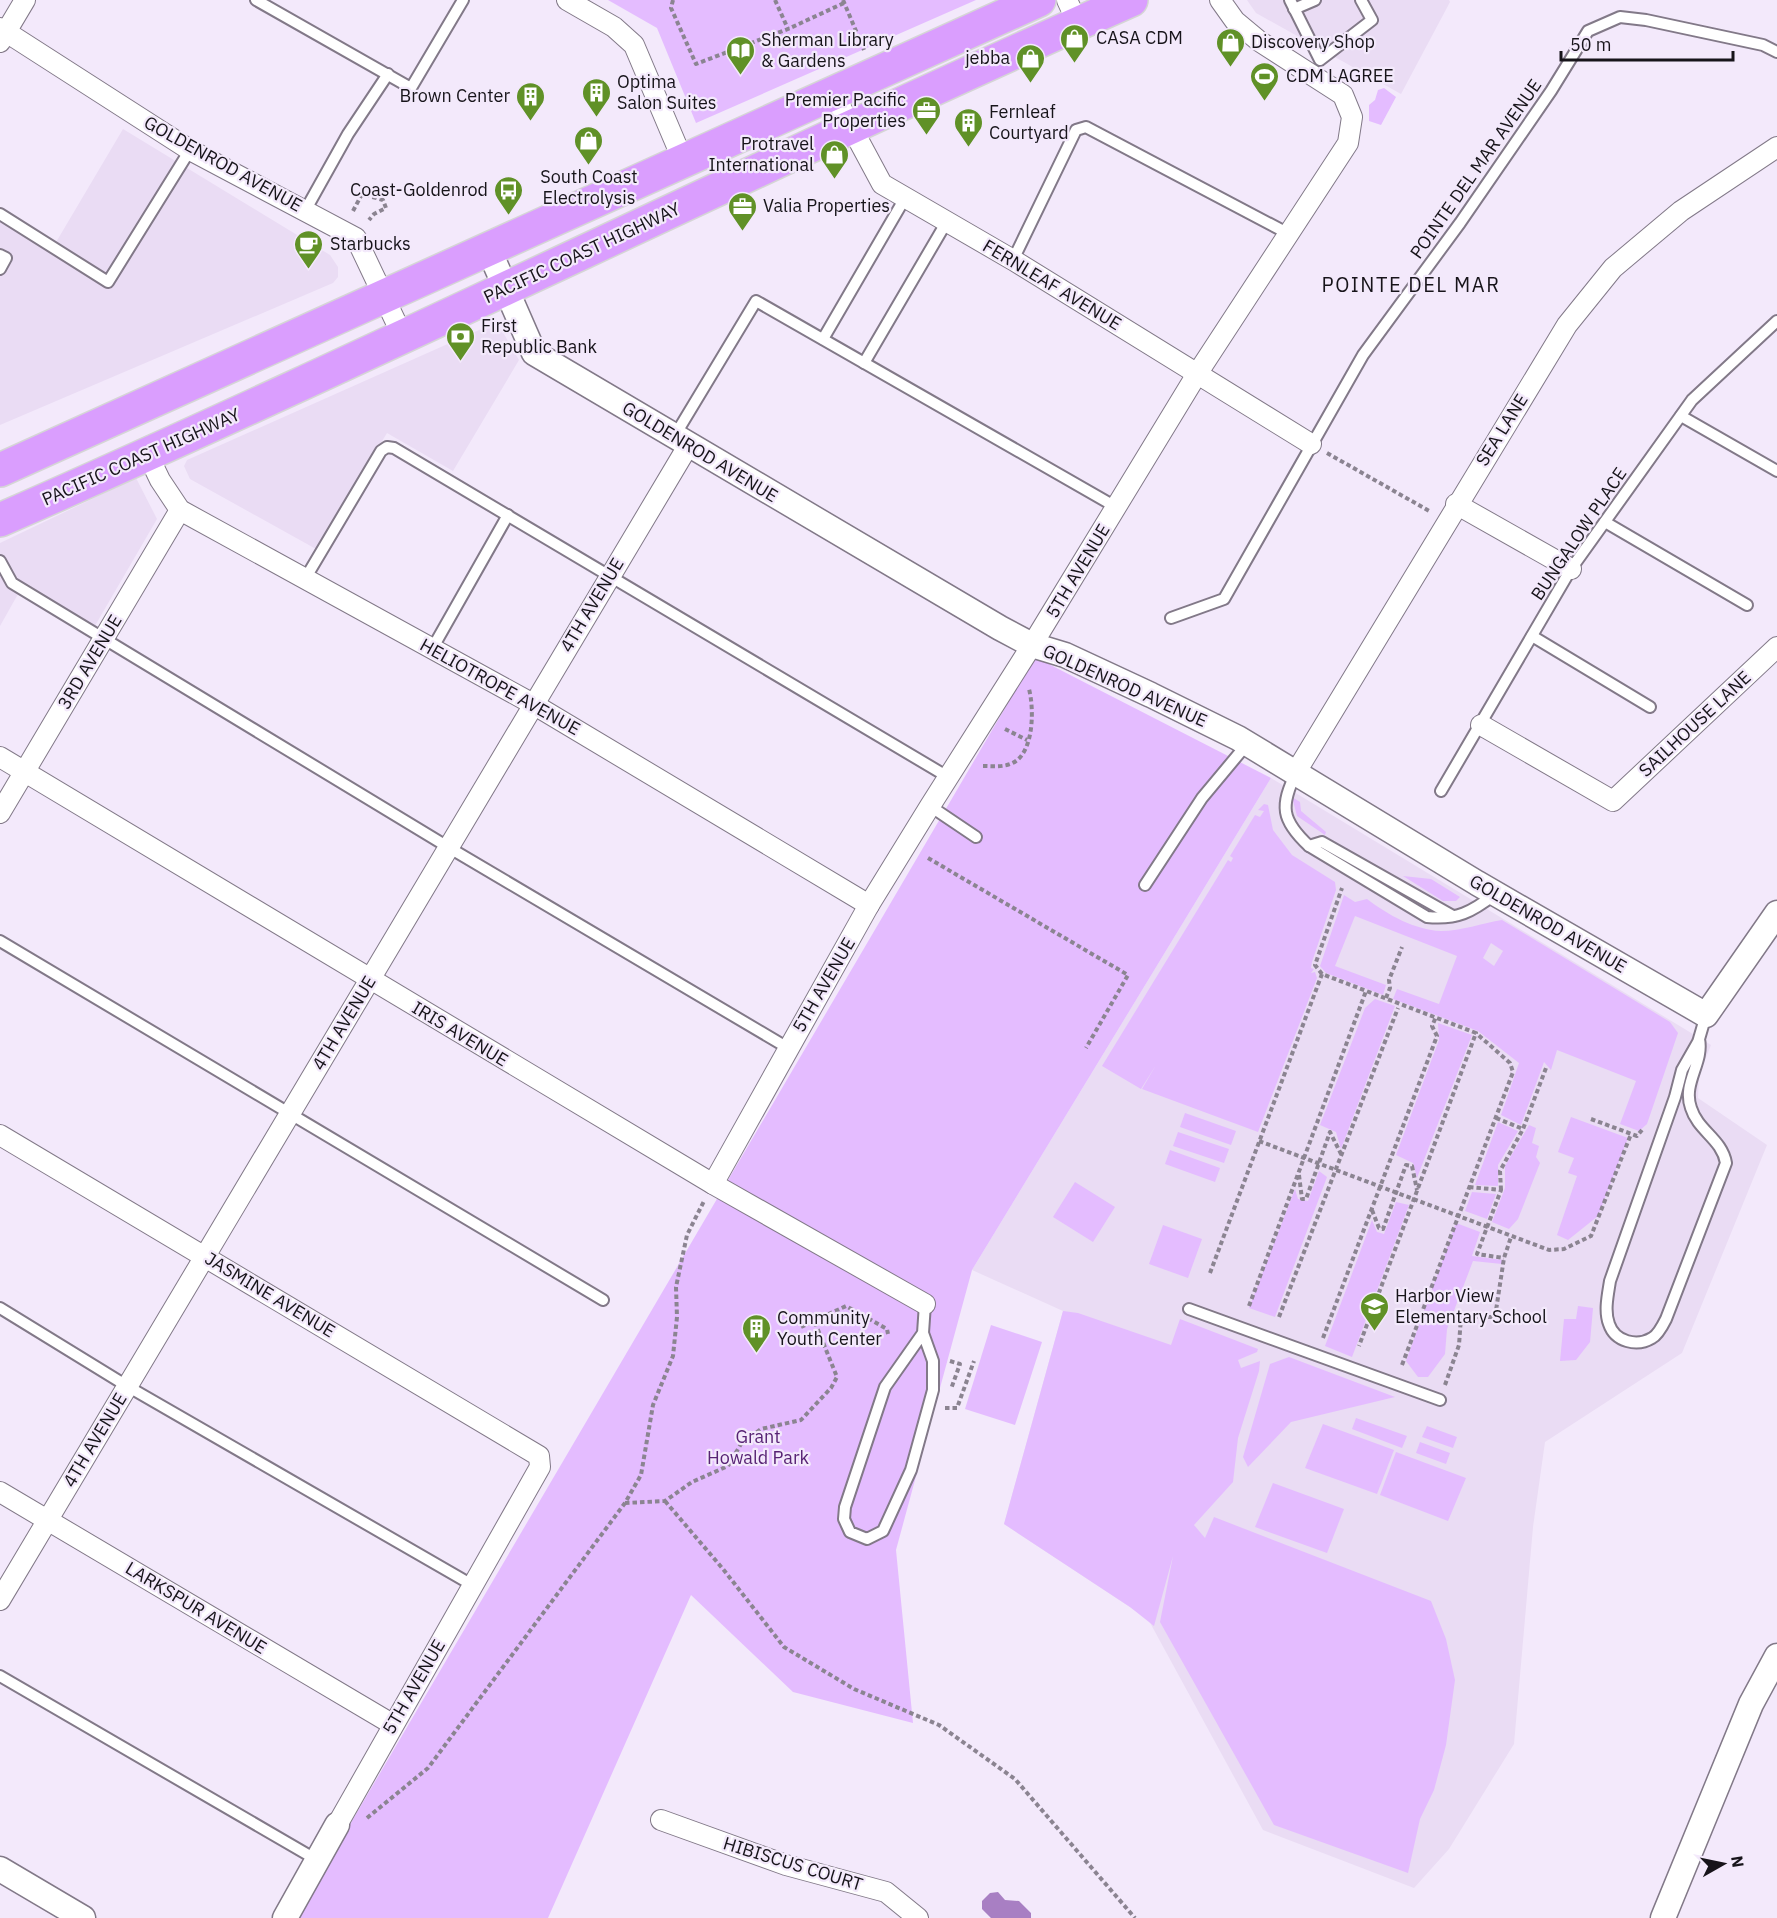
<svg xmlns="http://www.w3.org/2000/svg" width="1777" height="1918" font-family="'IBM Plex Sans',sans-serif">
	<rect width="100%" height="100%" fill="#f3e9fb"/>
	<g fill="#eadcf4">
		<path d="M1247 0H1449L1450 2 1401 94 1256 13Z"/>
		<path d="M123 129 330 255 338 267V277L333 283 0 425V218L52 249Z"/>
		<path d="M497 322 519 360 453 471 387 433 316 549 190 479 184 466 187 460Z"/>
		<path d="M136 478 157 519 89 636 18 594 0 626V543Z"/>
		<path d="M1271 778 1711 1045 1699 1075 1698 1098 1767 1145 1682 1353 1545 1442 1533 1527 1514 1744 1449 1849 1414 1888 1263 1830 1148 1619 1004 1524 1063 1311 972 1270Z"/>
	</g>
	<g fill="#e4bcff" fill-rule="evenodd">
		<path d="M608 0H976L696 123 657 28Z"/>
		<path d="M1384 88 1396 97 1381 125 1369 121V105L1375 100 1378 90Z"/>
		<path d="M1035 657 1271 778 972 1270 896 1550 913 1723 793 1692 691 1595 548 1918H295Z"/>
		<path d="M1292 797 1300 802 1301 811 1326 832 1325 835 1297 816Z"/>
		<path d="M1264 804 1268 805 1273 830 1292 855 1335 882 1336 890 1312 962 1311 968 1314 969 1311 973 1315 972 1317 978 1258 1132 1142 1089 1156 1065 1141 1089 1102 1066 1228 860 1231 862 1233 858 1230 856 1255 815 1260 817 1264 811 1258 810Z"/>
		<path d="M1403 876 1431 879 1460 897 1456 901H1443Z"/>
		<path d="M1344 895 1355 902 1367 899C1388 915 1415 930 1441 931 1461 931 1483 923 1502 920L1670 1022 1678 1033 1647 1124 1639 1131 1620 1124 1636 1081 1557 1050 1551 1070 1544 1062 1521 1125 1501 1115 1519 1063 1478 1031 1393 999 1397 989 1439 1004 1457 956 1355 916 1335 966 1386 985 1383 995 1326 973 1320 966ZM1491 943 1503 951 1494 966 1483 958Z"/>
		<path d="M1375 999 1395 1006 1341 1149 1336 1132 1320 1125 1365 1008Z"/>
		<path d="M1438 1023 1472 1035 1417 1178 1413 1163 1396 1155 1439 1040Z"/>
		<path d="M1185 1113 1236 1131 1231 1145 1180 1127Z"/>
		<path d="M1571 1117 1628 1138 1598 1216 1568 1240 1557 1235 1577 1176 1568 1173 1574 1158 1558 1152Z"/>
		<path d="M1498 1122 1518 1131 1498 1165V1186L1475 1185Z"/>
		<path d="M1529 1125 1536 1128 1532 1143 1539 1146 1536 1157 1540 1163 1518 1219 1509 1229 1492 1222 1505 1188V1166Z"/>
		<path d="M1178 1132 1229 1149 1224 1163 1173 1146Z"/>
		<path d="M1170 1150 1220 1168 1215 1182 1165 1164Z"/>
		<path d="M1319 1171 1327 1177 1275 1317 1249 1308 1295 1189 1298 1199 1308 1201Z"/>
		<path d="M1075 1182 1115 1207 1093 1242 1053 1217Z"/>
		<path d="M1472 1192 1496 1194 1487 1219 1465 1211Z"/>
		<path d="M1396 1202 1409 1205 1352 1357 1325 1346 1372 1220 1377 1232 1384 1234Z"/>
		<path d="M1456 1223 1480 1232 1472 1256 1503 1260 1502 1264 1473 1261 1447 1329 1445 1354 1428 1377H1418L1406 1361Z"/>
		<path d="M1163 1225 1202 1239 1188 1278 1149 1264Z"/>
		<path d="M1578 1306 1593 1308 1590 1342 1576 1360 1560 1361 1564 1319H1576Z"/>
		<path d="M1063 1311 1078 1313 1171 1345 1180 1319 1258 1349 1257 1352 1238 1360 1241 1368 1260 1361 1259 1371 1238 1438 1233 1482 1194 1525 1205 1538 1214 1517 1431 1601 1446 1639 1455 1680 1446 1745 1434 1790 1420 1819 1408 1873 1274 1825 1160 1622 1173 1556 1154 1626 1130 1607 1004 1524Z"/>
		<path d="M991 1325 1042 1342 1015 1425 965 1409Z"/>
		<path d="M1289 1357 1395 1397 1291 1422 1248 1467 1243 1457 1270 1364Z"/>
		<path d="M1356 1418 1407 1436 1402 1448 1352 1429Z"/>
		<path d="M1323 1424 1394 1450 1377 1494 1305 1468Z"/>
		<path d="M1427 1426 1457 1437 1453 1448 1422 1437Z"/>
		<path d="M1420 1442 1450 1453 1446 1464 1416 1453Z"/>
		<path d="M1396 1452 1466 1478 1448 1521 1380 1495Z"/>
		<path d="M1273 1483 1344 1509 1327 1553 1255 1527Z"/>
	</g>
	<path fill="#a87fc3" d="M998 1892 1005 1900 1019 1901 1031 1913V1918H991L982 1909V1901L990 1893Z"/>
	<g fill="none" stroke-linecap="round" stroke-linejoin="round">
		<defs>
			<g id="service">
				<path d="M256 0 411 88 463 0"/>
				<path d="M1290 0 1320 60 1372 20 1361 0"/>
				<path d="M1294 9 1315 0"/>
				<path d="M305 211 348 134 388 74"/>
				<path d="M0 214 108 282 190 150"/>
				<path d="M0 255 6 258 0 269"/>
				<path d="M1013 260 1076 130 1086 127 1289 234"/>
				<path d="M823 339 905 198"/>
				<path d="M864 363 946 223"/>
				<path d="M1681 416 1777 471"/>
				<path d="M674 437 756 301 1116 507"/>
				<path d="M1605 522 1747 605"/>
				<path d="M0 561 12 583 448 847 788 1048"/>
				<path d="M305 579 381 451 387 447 394 448 948 777"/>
				<path d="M1171 618 1224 599 1363 355 1460 223 1551 91 1588 31 1620 17 1646 20 1763 45 1777 52"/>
				<path d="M1532 636 1650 707"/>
				<path d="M432 649 508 515"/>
				<path d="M1296 773C1280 806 1281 820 1309 846L1427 917C1457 920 1472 912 1495 894"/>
				<path d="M1441 791 1571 569 1692 400 1777 321"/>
				<path d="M930 806 976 837"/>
				<path d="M1309 846 1322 842 1453 916"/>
				<path d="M1145 885 1202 798 1247 744"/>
				<path d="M0 941 603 1300"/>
				<path d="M1699 1039C1704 1063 1682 1083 1691 1108 1698 1131 1722 1139 1726 1163L1666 1319C1663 1325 1658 1335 1652 1338 1637 1347 1615 1342 1609 1324 1604 1311 1608 1294 1610 1281L1675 1097 1682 1070 1698 1042 1699 1039 1706 1015"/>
				<path d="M0 1308 127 1386 474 1586"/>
				<path d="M1189 1309 1440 1400"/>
				<path d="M923 1333 885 1387 845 1507 844 1519 850 1532 867 1539 883 1531 911 1470 933 1390V1361L923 1333 925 1304"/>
				<path d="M0 1676 317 1860"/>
			</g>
			<g id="minor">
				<path d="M567 0 614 27 634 45 684 163"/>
				<path d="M1067 0 1078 24"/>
				<path d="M0 28 190 150 356 238 403 337"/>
				<path d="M0 42 25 0"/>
				<path d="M832 91 882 184 1013 260 1311 444"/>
				<path d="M148 455 160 480 180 510 533 704 869 905"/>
				<path d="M1456 504 1571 569"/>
				<path d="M1481 725 1613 801 1777 647"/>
				<path d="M0 757 713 1184 925 1304"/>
				<path d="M1296 772 1567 325 1613 268 1681 211 1777 147"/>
				<path d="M0 813 180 510"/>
				<path d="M0 1135 539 1456 540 1467 337 1825"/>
				<path d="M713 1184 869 905 930 806 1032 645 1197 374 1348 143 1352 117 1343 95 1259 41 1235 21 1220 0"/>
				<path d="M0 1492 392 1724"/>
				<path d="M0 1600 688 446"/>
				<path d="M661 1820 786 1865 886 1892 918 1918"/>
			</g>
			<g id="tertiary">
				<path d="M489 250 534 353 1000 628 1032 645 1065 655 1151 695 1238 738 1477 883 1706 1015 1777 913"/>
				<path d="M0 1869 83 1918"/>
				<path d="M285 1918 337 1825"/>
				<path d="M1663 1918 1751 1704 1777 1656"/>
			</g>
			<g id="trunk">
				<path d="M0 470 1039 0"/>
				<path d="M0 520C380 353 752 168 1131 0"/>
			</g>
		</defs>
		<use href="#service" stroke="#827988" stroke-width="14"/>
		<use href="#minor" stroke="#827988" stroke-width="22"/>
		<use href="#tertiary" stroke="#827988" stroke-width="27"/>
		<use href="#trunk" stroke="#d5d5d6" stroke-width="36"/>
		<g stroke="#8b8491" stroke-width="4" stroke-dasharray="4.5 3" stroke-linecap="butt">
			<path d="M673 0 671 8 696 64 788 29 844 3"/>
			<path d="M775 0 788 29"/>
			<path d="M843 0 864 50"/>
			<path d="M353 211 362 194 383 200 386 208 374 214 369 220"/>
			<path d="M1327 453 1431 512"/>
			<path d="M1005 729 1027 740"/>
			<path d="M983 766C994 766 1006 768 1016 761 1034 748 1034 708 1029 689"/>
			<path d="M928 858 1128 975 1086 1048"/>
			<path d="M1322 974 1315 965 1342 888"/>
			<path d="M1386 998 1390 988 1389 980 1402 947"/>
			<path d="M1496 1118 1523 1129"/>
			<path d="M1591 1119 1637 1136 1642 1130"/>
			<path d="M1259 1141 1549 1250 1564 1249 1591 1236 1631 1134"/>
			<path d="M1299 1175 1302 1199H1306L1330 1132 1341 1154"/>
			<path d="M1469 1187 1501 1190 1477 1254 1504 1258"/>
			<path d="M1501 1190 1500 1171 1523 1129 1546 1068"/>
			<path d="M1372 1210 1379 1228 1383 1229 1406 1165 1412 1166 1417 1190"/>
			<path d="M1210 1273 1322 974 1476 1033 1359 1346"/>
			<path d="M1249 1306 1366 991"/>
			<path d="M1279 1317 1398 1008"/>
			<path d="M801 1327 846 1306 887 1329 888 1334"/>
			<path d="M1323 1338 1437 1036 1432 1026 1436 1017"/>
			<path d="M950 1361 960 1364 951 1389"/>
			<path d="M1402 1365 1513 1072 1510 1063 1476 1033"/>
			<path d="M1445 1385 1459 1345 1461 1317H1495L1504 1258 1511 1237"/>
			<path d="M945 1408H957L974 1361"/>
			<path d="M665 1501 723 1569 784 1647 854 1689 939 1725 1015 1779 1135 1918"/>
			<path d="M625 1503 665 1501 692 1482 728 1466 741 1444 761 1429 801 1420 831 1388 837 1377 814 1320"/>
			<path d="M367 1818 428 1768 625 1503 641 1475 653 1405 673 1356 677 1317 676 1287 687 1235 704 1201"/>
		</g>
		<use href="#service" stroke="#fff" stroke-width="10"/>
		<use href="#minor" stroke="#fff" stroke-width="20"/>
		<use href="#tertiary" stroke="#fff" stroke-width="24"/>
		<use href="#trunk" stroke="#da9efe" stroke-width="33"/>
	</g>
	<defs>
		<symbol id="shop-pin" viewBox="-11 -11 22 30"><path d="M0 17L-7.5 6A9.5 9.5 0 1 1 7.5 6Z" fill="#609127" stroke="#f3e9fb"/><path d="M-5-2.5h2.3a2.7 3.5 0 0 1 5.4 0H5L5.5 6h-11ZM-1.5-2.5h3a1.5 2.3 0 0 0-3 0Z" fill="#fff"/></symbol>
		<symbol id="library-pin" viewBox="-11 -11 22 30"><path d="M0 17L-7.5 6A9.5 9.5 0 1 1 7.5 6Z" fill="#609127" stroke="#f3e9fb"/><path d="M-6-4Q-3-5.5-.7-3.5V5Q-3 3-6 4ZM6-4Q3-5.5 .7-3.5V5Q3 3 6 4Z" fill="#fff"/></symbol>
		<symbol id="stadium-pin" viewBox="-11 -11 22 30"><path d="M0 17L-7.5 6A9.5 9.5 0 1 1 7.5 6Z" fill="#609127" stroke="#f3e9fb"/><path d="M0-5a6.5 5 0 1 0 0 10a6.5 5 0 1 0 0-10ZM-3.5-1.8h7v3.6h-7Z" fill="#fff"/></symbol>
		<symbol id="building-pin" viewBox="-11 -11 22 30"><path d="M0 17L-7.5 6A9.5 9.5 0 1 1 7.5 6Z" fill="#609127" stroke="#f3e9fb"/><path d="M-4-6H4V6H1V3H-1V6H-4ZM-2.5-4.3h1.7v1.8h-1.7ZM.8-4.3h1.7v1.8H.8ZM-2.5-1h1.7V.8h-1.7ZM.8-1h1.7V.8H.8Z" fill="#fff"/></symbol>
		<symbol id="office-pin" viewBox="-11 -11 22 30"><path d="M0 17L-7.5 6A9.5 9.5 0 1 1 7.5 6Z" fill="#609127" stroke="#f3e9fb"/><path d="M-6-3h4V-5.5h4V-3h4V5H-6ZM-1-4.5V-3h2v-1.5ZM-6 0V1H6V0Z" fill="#fff"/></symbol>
		<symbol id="bus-pin" viewBox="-11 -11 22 30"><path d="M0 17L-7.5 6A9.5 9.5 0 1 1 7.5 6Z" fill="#609127" stroke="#f3e9fb"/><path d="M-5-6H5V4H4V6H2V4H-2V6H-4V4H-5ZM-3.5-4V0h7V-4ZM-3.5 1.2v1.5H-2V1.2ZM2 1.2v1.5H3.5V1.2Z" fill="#fff"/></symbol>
		<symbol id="cafe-pin" viewBox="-11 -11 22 30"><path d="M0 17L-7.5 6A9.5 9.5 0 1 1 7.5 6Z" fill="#609127" stroke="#f3e9fb"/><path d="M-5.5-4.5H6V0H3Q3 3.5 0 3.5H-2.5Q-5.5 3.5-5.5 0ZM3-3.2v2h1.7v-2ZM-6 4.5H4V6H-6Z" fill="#fff"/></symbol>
		<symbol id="bank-pin" viewBox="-11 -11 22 30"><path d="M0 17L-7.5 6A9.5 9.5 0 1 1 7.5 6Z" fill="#609127" stroke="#f3e9fb"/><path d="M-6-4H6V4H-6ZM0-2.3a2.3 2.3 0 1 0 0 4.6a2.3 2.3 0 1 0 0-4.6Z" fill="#fff"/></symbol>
		<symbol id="school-pin" viewBox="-11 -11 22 30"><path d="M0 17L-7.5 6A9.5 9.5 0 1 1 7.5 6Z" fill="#609127" stroke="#f3e9fb"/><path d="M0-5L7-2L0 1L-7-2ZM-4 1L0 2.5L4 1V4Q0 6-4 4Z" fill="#fff"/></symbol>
	</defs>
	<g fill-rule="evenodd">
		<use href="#shop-pin" x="1058" y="22" width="33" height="45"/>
		<use href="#shop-pin" x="1214" y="26" width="33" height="45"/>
		<use href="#library-pin" x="724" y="34" width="33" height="45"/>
		<use href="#shop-pin" x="1014" y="42" width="33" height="45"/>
		<use href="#stadium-pin" x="1248" y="60" width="33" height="45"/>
		<use href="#building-pin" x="580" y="76" width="33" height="45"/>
		<use href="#building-pin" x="514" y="80" width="33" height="45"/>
		<use href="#office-pin" x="910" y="94" width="33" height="45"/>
		<use href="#building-pin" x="952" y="106" width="33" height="45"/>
		<use href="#shop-pin" x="572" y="124" width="33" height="45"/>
		<use href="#shop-pin" x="818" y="138" width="33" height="45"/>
		<use href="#bus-pin" x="492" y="174" width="33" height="45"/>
		<use href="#office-pin" x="726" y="190" width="33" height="45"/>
		<use href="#cafe-pin" x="292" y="228" width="33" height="45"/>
		<use href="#bank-pin" x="444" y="320" width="33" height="45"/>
		<use href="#school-pin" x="1358" y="1290" width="33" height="45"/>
		<use href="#building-pin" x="740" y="1312" width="33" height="45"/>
	</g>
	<g text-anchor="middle" stroke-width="4.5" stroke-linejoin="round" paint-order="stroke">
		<g font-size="18" fill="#17141a" stroke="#f3e9fb" text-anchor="start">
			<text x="1096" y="44">CASA CDM</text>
			<text x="761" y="46">Sherman Library<tspan x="761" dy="21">&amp; Gardens</tspan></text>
			<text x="1251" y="48">Discovery Shop</text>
			<text x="1010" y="64" text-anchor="end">jebba</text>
			<text x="1286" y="82">CDM LAGREE</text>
			<text x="617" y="88">Optima<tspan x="617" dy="21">Salon Suites</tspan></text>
			<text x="510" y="102" text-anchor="end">Brown Center</text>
			<text x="906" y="106" text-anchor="end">Premier Pacific<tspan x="906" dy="21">Properties</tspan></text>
			<text x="989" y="118">Fernleaf<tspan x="989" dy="21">Courtyard</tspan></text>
			<text x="814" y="150" text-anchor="end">Protravel<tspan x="814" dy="21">International</tspan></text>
			<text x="589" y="183" text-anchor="middle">South Coast<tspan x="589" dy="21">Electrolysis</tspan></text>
			<text x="488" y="196" text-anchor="end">Coast-Goldenrod</text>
			<text x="763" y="212">Valia Properties</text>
			<text x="330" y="250">Starbucks</text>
			<text x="481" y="332">First<tspan x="481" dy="21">Republic Bank</tspan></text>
			<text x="1395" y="1302">Harbor View<tspan x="1395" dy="21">Elementary School</tspan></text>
			<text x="777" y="1324">Community<tspan x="777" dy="21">Youth Center</tspan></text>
		</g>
		<g font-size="18" fill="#17141a" stroke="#f3e9fb">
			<text transform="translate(223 164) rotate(29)" y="6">GOLDENROD AVENUE</text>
			<text transform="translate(1476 169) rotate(-55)" y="6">POINTE DEL MAR AVENUE</text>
			<text transform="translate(582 253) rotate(-25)" y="6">PACIFIC COAST HIGHWAY</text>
			<text transform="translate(1052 285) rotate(31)" y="6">FERNLEAF AVENUE</text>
			<text transform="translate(1502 430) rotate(-58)" y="6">SEA LANE</text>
			<text transform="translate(700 452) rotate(31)" y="6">GOLDENROD AVENUE</text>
			<text transform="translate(141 457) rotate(-24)" y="6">PACIFIC COAST HIGHWAY</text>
			<text transform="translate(1579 534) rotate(-56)" y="6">BUNGALOW PLACE</text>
			<text transform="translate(1078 571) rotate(-59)" y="6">5TH AVENUE</text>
			<text transform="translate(592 605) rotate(-59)" y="6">4TH AVENUE</text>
			<text transform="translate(90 662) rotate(-59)" y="6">3RD AVENUE</text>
			<text transform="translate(1125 686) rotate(24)" y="6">GOLDENROD AVENUE</text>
			<text transform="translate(500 687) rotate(29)" y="6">HELIOTROPE AVENUE</text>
			<text transform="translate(1695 724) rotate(-43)" y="6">SAILHOUSE LANE</text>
			<text transform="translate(1548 924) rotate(30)" y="6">GOLDENROD AVENUE</text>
			<text transform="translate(824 985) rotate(-60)" y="6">5TH AVENUE</text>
			<text transform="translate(344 1023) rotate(-59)" y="6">4TH AVENUE</text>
			<text transform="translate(460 1034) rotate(31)" y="6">IRIS AVENUE</text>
			<text transform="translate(270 1295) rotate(31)" y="6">JASMINE AVENUE</text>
			<text transform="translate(95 1440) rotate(-59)" y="6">4TH AVENUE</text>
			<text transform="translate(196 1608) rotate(31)" y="6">LARKSPUR AVENUE</text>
			<text transform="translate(414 1687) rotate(-60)" y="6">5TH AVENUE</text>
			<text transform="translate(793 1864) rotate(17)" y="6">HIBISCUS COURT</text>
		</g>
		<g font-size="18" fill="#572274" stroke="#f3e9fb">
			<text x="758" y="1443">Grant<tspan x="758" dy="21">Howald Park</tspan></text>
		</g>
		<g font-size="20" letter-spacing="1.5" fill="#17141a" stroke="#f3e9fb">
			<text x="1411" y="292">POINTE DEL MAR</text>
		</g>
	</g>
	<g transform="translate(1723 1864) rotate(81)" stroke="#f3e9fb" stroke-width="4.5" paint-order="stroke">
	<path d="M0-4.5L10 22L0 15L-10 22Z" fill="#17141a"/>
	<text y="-9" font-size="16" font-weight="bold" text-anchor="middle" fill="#17141a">N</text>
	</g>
	<path d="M1561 51v9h172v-9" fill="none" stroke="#17141a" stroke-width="3"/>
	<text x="1570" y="51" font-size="18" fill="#17141a" stroke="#f3e9fb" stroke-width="4.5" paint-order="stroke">50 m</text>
</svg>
